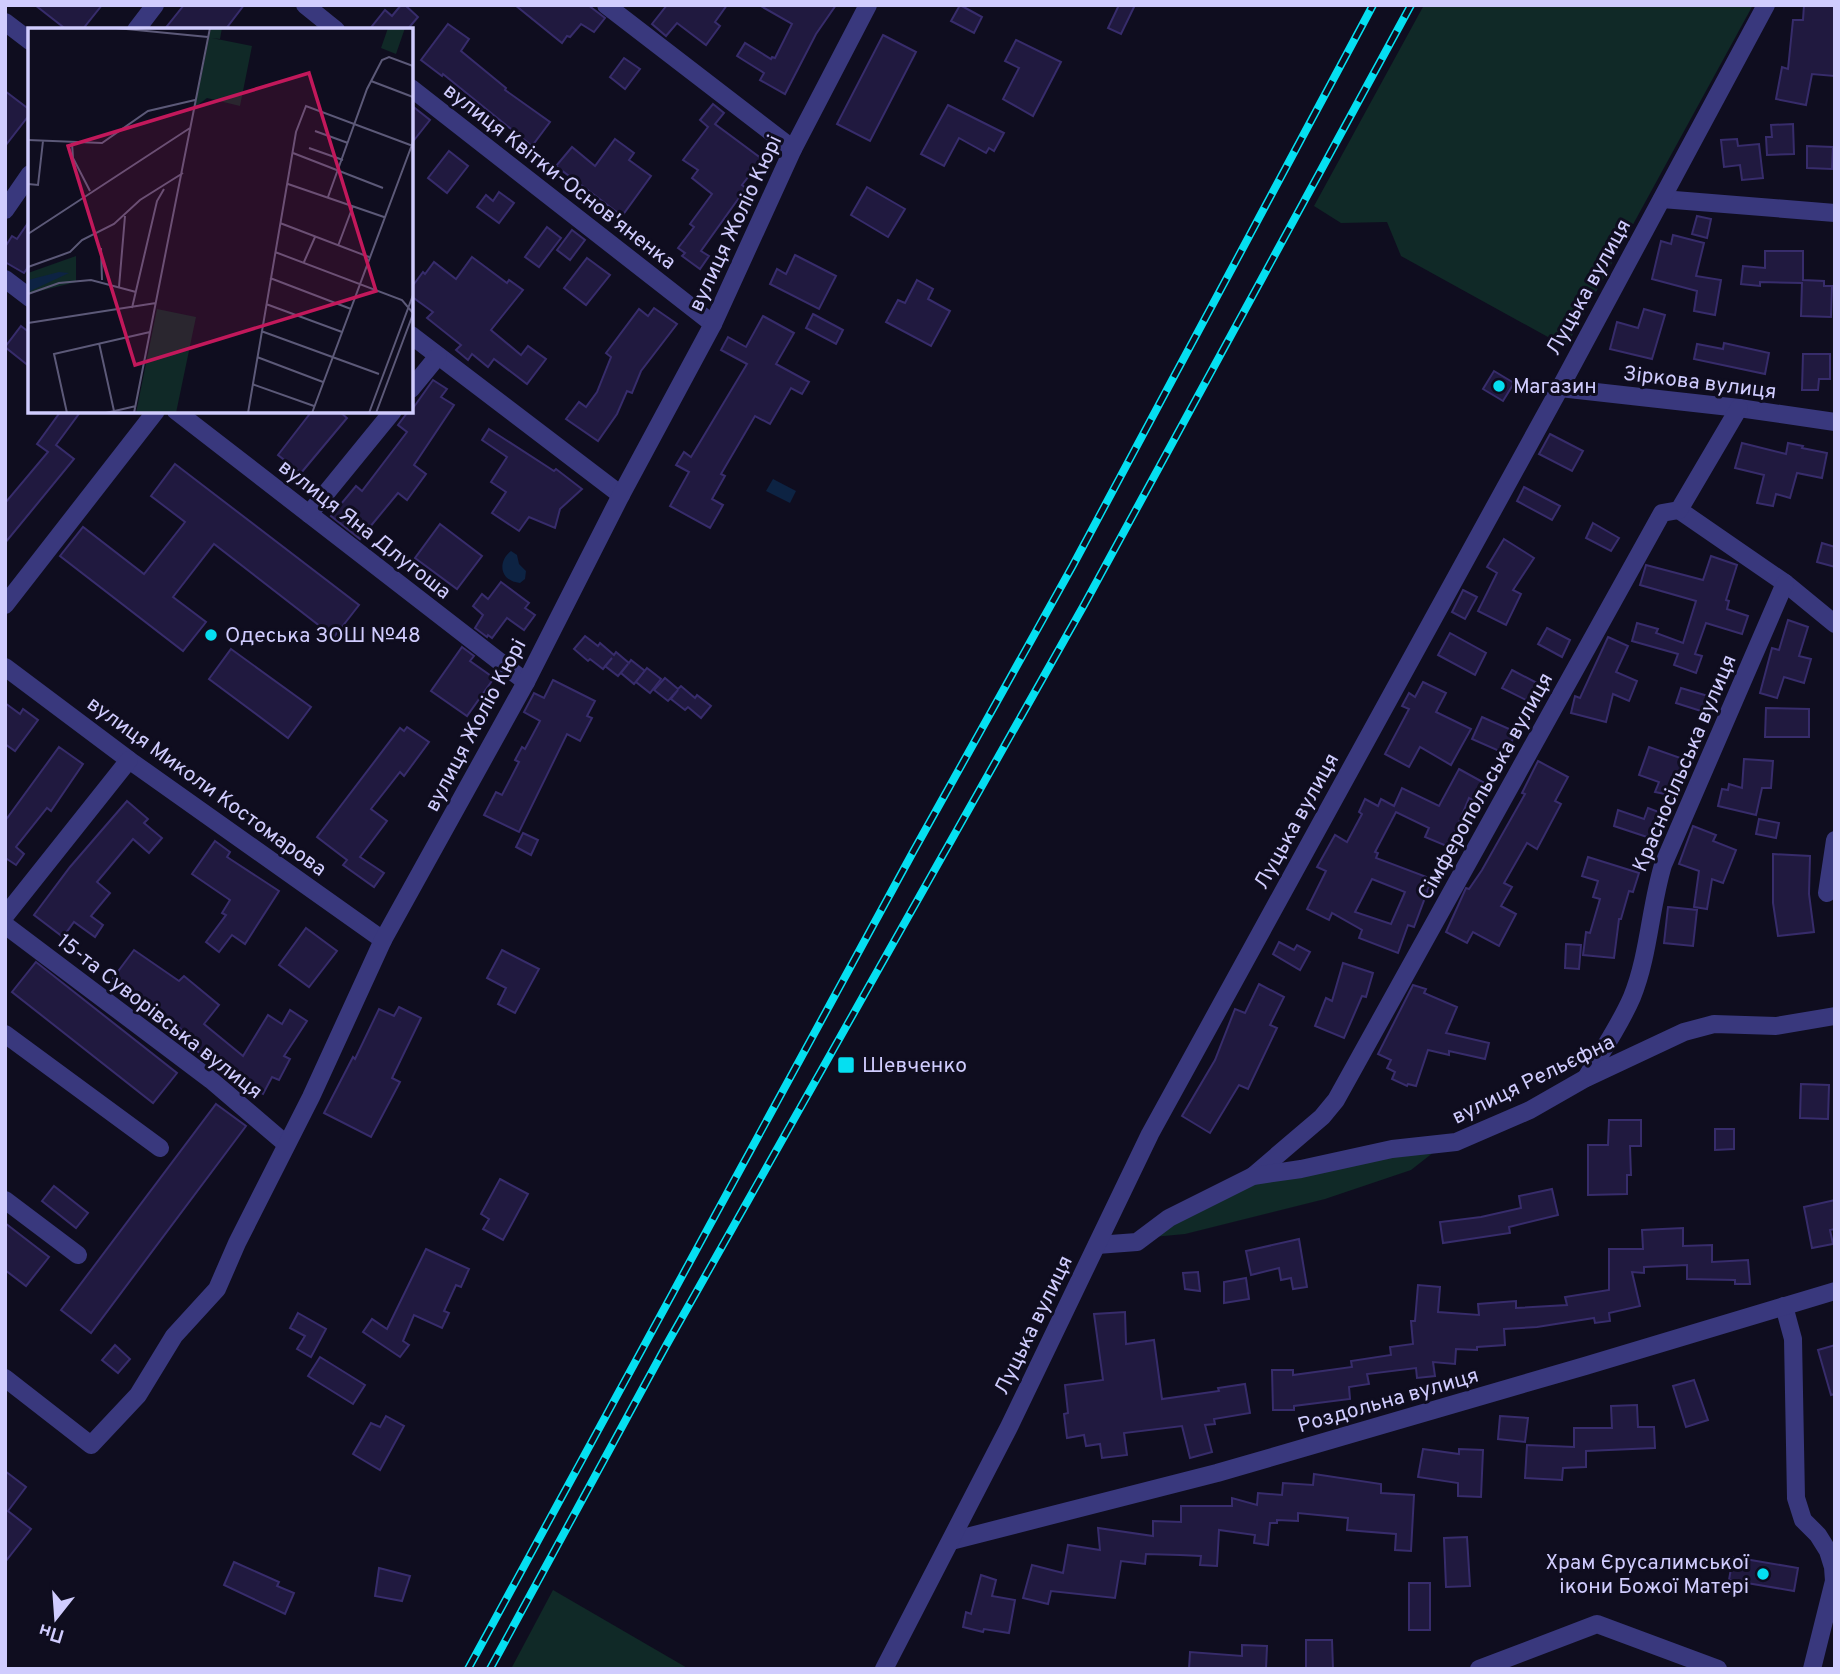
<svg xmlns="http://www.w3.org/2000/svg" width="1840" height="1674" font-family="Overpass,sans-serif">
	<rect width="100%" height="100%" fill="#0f0d1f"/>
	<g fill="#102927">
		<path d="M1424 5H1753L1566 347 1401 256 1387 222 1341 223 1314 206Z"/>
		<path d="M1434 1152 1411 1170 1325 1199 1185 1234 1153 1237 1174 1221 1253 1183 1393 1154Z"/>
		<path d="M553 1590 689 1669H511Z"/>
	</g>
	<g fill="#0d2343">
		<path d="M773 479 796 491 790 503 766 491Z"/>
		<path d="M511 551 517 555 519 564 526 571 525 579 520 583C500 581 497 562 511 551Z"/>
	</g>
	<g fill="#20193f" stroke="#372c6b" stroke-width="2" fill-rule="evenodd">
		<path d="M35 5H102L82 30H67Z"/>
		<path d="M184 5H244L225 30H164Z"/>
		<path d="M401 5H405L418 17 407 30H369L385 10 392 16Z"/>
		<path d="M515 5H588L605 18 594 32 581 24 570 37 567 36 562 43Z"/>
		<path d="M667 5H727L715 22 720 26 706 45 677 23 666 36 652 24Z"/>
		<path d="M759 5H836L816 34 785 94 760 80 764 73 737 56 745 43 771 59 772 57 775 58 792 24Z"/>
		<path d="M960 5 982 17 974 33 951 21Z"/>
		<path d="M1119 5H1135L1121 34 1108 28Z"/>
		<path d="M1804 5 1835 6 1834 76 1812 74 1806 105 1776 99 1782 67 1788 69 1793 20H1803Z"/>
		<path d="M448 24 469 39 461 51 506 88 505 90 550 122 532 146 443 74 442 76 421 60Z"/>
		<path d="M883 35 916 52 870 141 837 124Z"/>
		<path d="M1016 40 1061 62 1033 116 1003 99 1019 68 1005 61Z"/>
		<path d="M624 58 640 69 625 89 610 77Z"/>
		<path d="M5 91 30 110V114L5 146Z"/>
		<path d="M713 104 724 113 715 124 762 159 742 185 746 188 701 251 709 256 700 269 682 256 685 253 678 248 694 227 690 224 712 194 692 178 698 170 683 160 708 127 700 120Z"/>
		<path d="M411 105 430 120 411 144Z"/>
		<path d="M948 105 1004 133 994 151 989 148 986 153 959 138 944 166 921 154Z"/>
		<path d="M1793 124 1794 154 1767 155 1766 137H1772L1771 125Z"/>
		<path d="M615 139 634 153 629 160 651 176 622 216 556 166 572 147 595 166Z"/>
		<path d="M1737 139 1738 146 1759 144 1763 178 1742 180 1740 165 1724 167 1721 140Z"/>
		<path d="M1807 146 1833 147 1832 169 1807 168Z"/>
		<path d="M449 151 468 166 447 193 428 178Z"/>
		<path d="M867 187 905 209 888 237 851 215Z"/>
		<path d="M499 192 514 203 499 223 477 207 486 195 493 201Z"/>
		<path d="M1697 216 1711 219 1707 238 1692 234Z"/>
		<path d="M30 220V264L24 273 5 262V247L12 236 17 239Z"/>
		<path d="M547 227 561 238 539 267 525 257Z"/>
		<path d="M572 230 585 240 570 260 557 250Z"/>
		<path d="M1673 235 1704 243 1696 276 1721 280 1715 315 1694 311 1697 291 1652 279 1661 241 1671 244Z"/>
		<path d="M1765 251H1803V280L1824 281V286H1832L1831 317 1801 316 1802 283 1760 282V286L1741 284 1743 266 1765 268Z"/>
		<path d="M795 255 836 276 819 309 770 284 777 269 786 274Z"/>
		<path d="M472 257 507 283 509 280 523 290 491 330 521 355 528 346 546 359 527 384 494 359 488 367 472 354 468 360 456 350 461 345 427 318 433 312 411 296V288L423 272 425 274 434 262 456 279Z"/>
		<path d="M587 258 610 275 586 305 564 288Z"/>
		<path d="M917 280 933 289 928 299 950 311 931 346 886 322 898 300 905 303Z"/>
		<path d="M654 308 677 324 641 371 632 393 627 391 617 414 598 441 566 419 579 402 586 407 597 392 611 357 606 353 639 309 648 316Z"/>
		<path d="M1644 309 1665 315 1652 359 1610 349 1617 322 1638 328Z"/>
		<path d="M813 314 843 330 836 344 806 328Z"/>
		<path d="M763 316 794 333 776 364 809 382 802 394 791 388 770 424 755 416 721 474 725 476 712 499 723 505 710 528 670 506 689 472 676 465 684 452 691 457 747 364 721 350 728 337 746 347Z"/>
		<path d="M21 326 30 333V367L5 347Z"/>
		<path d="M1724 343 1769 353 1765 374 1694 359 1697 344 1723 349Z"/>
		<path d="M1803 354H1830V379H1819L1818 390H1802Z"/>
		<path d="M1494 371 1514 383 1503 401 1483 389Z"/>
		<path d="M433 380 447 389 441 397 454 405 414 465 426 474 407 500 398 493 360 539 331 516 356 486 362 491 407 432 398 425 407 413 411 411Z"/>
		<path d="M61 411H81L56 445 74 459 5 543V503L48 452 37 444Z"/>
		<path d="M312 411H339L347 418 301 473 278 455Z"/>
		<path d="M489 429 554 471 556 469 582 489 560 509 555 528 529 517 519 531 492 513 506 492 491 482 507 457 482 440Z"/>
		<path d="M1550 434 1583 451 1572 471 1539 454Z"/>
		<path d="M1742 443 1786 454 1788 443 1803 446 1802 448 1827 453 1822 478 1797 473 1790 498 1776 494 1773 506 1757 503 1764 475 1735 468Z"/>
		<path d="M175 464 359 605 334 637 214 544 173 597 206 622 183 651 60 556 83 527 144 574 185 522 151 496Z"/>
		<path d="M1524 487 1560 506 1552 520 1517 501Z"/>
		<path d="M1593 523 1619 538 1611 551 1586 538Z"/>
		<path d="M440 524 482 556 457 589 415 558Z"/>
		<path d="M1504 539 1534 558 1513 590 1521 594 1506 625 1478 611 1497 573 1487 567Z"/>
		<path d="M1822 543 1835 547V567L1817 562Z"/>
		<path d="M1711 556 1737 565 1726 600 1729 601 1727 609 1748 616 1742 634 1706 623 1695 654 1702 656 1696 673 1674 665 1678 654 1632 641 1637 623 1658 629 1656 633 1683 643 1696 601 1640 585 1646 565 1703 580Z"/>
		<path d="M501 582 529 603 525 608 535 615 524 630 507 618 492 638 488 635 487 637 475 628 483 615 473 606 482 594 488 599Z"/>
		<path d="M1463 590 1477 597 1465 619 1452 612Z"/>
		<path d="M1788 620 1808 627 1799 656 1811 659 1804 683 1784 677 1777 698 1760 693 1772 648 1779 650Z"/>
		<path d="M1547 628 1570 640 1562 657 1538 644Z"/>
		<path d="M1450 633 1486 653 1475 675 1438 655Z"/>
		<path d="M585 636 598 646 600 643 614 655 616 652 629 663 631 660 645 671 634 684 621 673 628 664 618 676 605 666 612 658 603 669 590 659 588 661 574 649Z"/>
		<path d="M1608 637 1628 646 1616 672 1637 681 1629 701 1613 694 1606 722 1571 713 1575 696 1580 698Z"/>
		<path d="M462 647 474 656 470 661 494 678 467 716 431 691Z"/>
		<path d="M231 649 311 707 288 738 209 679Z"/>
		<path d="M647 668 661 679 650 693 636 682Z"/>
		<path d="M1512 670 1537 683 1528 701 1502 688Z"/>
		<path d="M665 678 678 689 681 686 695 698 697 695 711 706 701 718 688 707 685 710 671 699 678 690 668 701 654 690Z"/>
		<path d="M553 680 595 701 587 716 592 718 580 741 567 734 519 832 484 815 496 792 502 795 519 762 515 760 522 747 525 749 540 721 524 712 534 693 544 698Z"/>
		<path d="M1423 682 1446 693 1436 712 1471 729 1451 765 1420 747 1409 767 1385 754 1409 709 1402 706 1409 693 1415 697Z"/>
		<path d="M1681 688 1708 696 1704 712 1676 703Z"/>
		<path d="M5 703 20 714 23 709 38 720 15 751 5 744Z"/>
		<path d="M1766 708 1809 709V737H1765Z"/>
		<path d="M1482 717 1516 732 1506 754 1472 739Z"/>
		<path d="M407 727 429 742 404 776 400 772 371 809 387 821 360 857 384 873 374 887 343 865 347 860 317 837 400 728 404 731Z"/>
		<path d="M59 747 83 764 51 811 47 808 16 847 24 854 16 865 7 859 5 861V821Z"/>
		<path d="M1649 747 1689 761 1675 796 1655 792 1659 782 1639 775Z"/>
		<path d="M1744 759 1773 761 1771 788H1762L1756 815 1718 806 1722 789 1728 790 1729 784 1742 788Z"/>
		<path d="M1538 761 1568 777 1555 801 1561 804 1537 849 1527 843 1504 883 1512 887 1501 906 1516 914 1499 946 1473 932 1467 943 1446 932 1466 888 1469 889 1482 870 1525 794 1522 793Z"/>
		<path d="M1459 769 1488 785 1478 803 1469 798 1449 847 1425 837 1429 828 1396 812 1375 852 1378 853 1376 858 1432 879 1414 927 1408 925 1398 953 1359 938 1362 930 1332 913 1329 920 1307 909 1326 871 1317 867 1335 835 1347 842 1362 814 1359 812 1365 799 1378 806 1381 799 1394 806 1402 788 1439 806ZM1372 879 1405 892 1391 924 1355 912Z"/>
		<path d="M127 801 148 819 144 823 162 838 149 853 133 839 97 882 110 893 91 916 103 925 95 937 74 922 63 937 34 915 70 867Z"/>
		<path d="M1648 808 1664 814 1656 840 1614 826 1618 810 1644 819Z"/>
		<path d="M1759 819 1779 823 1776 838 1756 834Z"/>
		<path d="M1693 826 1716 835 1713 841 1736 850 1723 883 1712 879 1707 909 1694 907 1699 871 1679 864Z"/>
		<path d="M523 833 538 840 531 855 516 847Z"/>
		<path d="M215 841 230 852 227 857 279 891 245 944 232 935 219 952 206 942 226 915 222 913 230 900 192 874Z"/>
		<path d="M1773 854 1810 856 1809 894 1814 932 1778 936 1773 903Z"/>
		<path d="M1588 857 1639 873 1633 892 1629 891 1621 919H1619L1614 958 1583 955 1586 932 1590 933 1600 899 1593 897 1598 881 1582 876Z"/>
		<path d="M1668 907 1697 910 1693 946 1664 943Z"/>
		<path d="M306 928 337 951 309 987 279 965Z"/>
		<path d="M1279 942 1294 950 1297 945 1310 952 1300 970 1273 954Z"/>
		<path d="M1566 944 1581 945 1579 969 1565 968Z"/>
		<path d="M134 950 179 981 184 976 219 1005 204 1024 243 1056 268 1015 282 1024 290 1010 307 1021 284 1056 290 1059 279 1080 272 1077 263 1094 228 1076 196 1050 200 1045 154 1007 113 978Z"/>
		<path d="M502 950 539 969 515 1013 498 1004 506 988 487 978Z"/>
		<path d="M36 962 177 1073 153 1103 12 992Z"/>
		<path d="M1343 963 1373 973 1366 997 1362 996 1344 1038 1315 1026 1326 998 1332 1001Z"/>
		<path d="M1259 984 1284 997 1270 1025 1277 1028 1248 1089 1239 1085 1210 1133 1182 1116 1215 1060 1235 1009 1245 1013Z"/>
		<path d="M1413 985 1426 989 1424 993 1457 1007 1446 1033 1489 1043 1485 1059 1449 1051V1055L1428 1050 1416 1086 1408 1084 1407 1086 1392 1079 1395 1072 1387 1068 1391 1060 1378 1054Z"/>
		<path d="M399 1007 421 1018 392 1078 400 1082 371 1137 324 1113 353 1057 355 1059 379 1009 394 1016Z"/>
		<path d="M1801 1084 1829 1085 1828 1119 1800 1118Z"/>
		<path d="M216 1104 246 1126 91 1333 61 1310Z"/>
		<path d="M1609 1120H1641V1146H1630L1631 1175H1627V1194L1588 1195V1145H1608Z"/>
		<path d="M1715 1129H1734V1149L1715 1150Z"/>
		<path d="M500 1179 528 1194 503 1240 483 1229 489 1219 481 1214Z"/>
		<path d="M54 1186 88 1213 76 1228 42 1201Z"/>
		<path d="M1552 1189 1558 1215 1509 1227 1510 1233 1443 1243 1440 1222 1481 1217 1521 1208 1519 1196Z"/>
		<path d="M1835 1200V1229L1830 1230 1833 1244 1812 1248 1804 1207Z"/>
		<path d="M5 1223 49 1257 26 1286 5 1270Z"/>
		<path d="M1683 1228V1246L1712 1245V1262L1748 1260 1750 1284H1735V1280L1687 1279V1265L1644 1267V1273L1632 1272 1640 1306 1609 1313 1610 1321 1595 1323 1594 1318 1537 1327 1504 1329 1505 1345 1477 1347V1350L1456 1349 1455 1364 1433 1362 1435 1376 1417 1378 1416 1368 1367 1374 1369 1384 1349 1387 1350 1399 1294 1406V1410H1273L1272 1370H1293V1375L1352 1367 1351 1361 1391 1355 1390 1347 1413 1344 1411 1321H1415L1418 1285 1440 1287 1438 1312 1479 1315 1478 1304 1516 1301V1308L1567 1305 1565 1297 1609 1290V1249H1643L1642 1230Z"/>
		<path d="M1299 1239 1307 1287 1293 1289 1291 1278 1281 1280 1279 1268 1251 1275 1246 1251Z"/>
		<path d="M426 1249 469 1269 461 1287 456 1285 444 1311 449 1313 442 1328 414 1315 403 1341 409 1345 400 1357 363 1332 372 1319 387 1329Z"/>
		<path d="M1198 1272 1200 1291 1185 1289 1183 1273Z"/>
		<path d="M1246 1278 1249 1299 1224 1303V1282Z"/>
		<path d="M1125 1312 1126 1344 1154 1340 1162 1399 1219 1391 1218 1388 1245 1384 1250 1413 1214 1419 1215 1424 1205 1425 1212 1452 1190 1458 1182 1426 1124 1433 1127 1455 1102 1458 1100 1444 1086 1446 1084 1435 1067 1438 1064 1414 1068 1413 1065 1385 1103 1380 1094 1314Z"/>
		<path d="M298 1313 326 1329 311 1357 297 1349 305 1336 290 1328Z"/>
		<path d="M115 1345 130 1359 118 1373 102 1360Z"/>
		<path d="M1835 1345V1394L1831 1395 1818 1350Z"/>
		<path d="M320 1357 365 1385 353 1404 308 1376Z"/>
		<path d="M1694 1380 1708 1420 1686 1427 1673 1386Z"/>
		<path d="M1637 1405 1638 1427H1654L1655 1448 1586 1451V1467L1563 1468 1562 1480 1525 1478 1527 1445 1574 1447V1428H1612L1611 1406Z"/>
		<path d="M386 1416 404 1426 380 1470 353 1454 371 1423 380 1427Z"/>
		<path d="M1500 1416 1528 1418 1525 1442 1498 1439Z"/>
		<path d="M1423 1449 1459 1454V1449L1483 1450 1481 1497 1458 1496V1483L1418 1477Z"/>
		<path d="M5 1471 26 1487 8 1511 31 1529 5 1562Z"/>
		<path d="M1314 1474 1381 1484V1493L1414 1495 1411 1551 1395 1550 1396 1534 1347 1530 1348 1518 1298 1513V1521L1277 1520V1523H1270L1268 1545 1254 1543 1255 1535 1219 1530 1217 1566 1200 1565 1201 1556 1180 1555 1146 1554 1145 1564 1121 1561 1115 1598 1051 1591 1048 1604 1023 1598 1032 1565 1063 1573 1068 1545 1100 1550 1098 1528 1153 1536V1521L1181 1522V1506H1232V1498L1257 1505 1258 1493 1282 1495 1283 1483 1313 1485Z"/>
		<path d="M1467 1537 1470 1586 1446 1587 1444 1538Z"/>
		<path d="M1733 1557 1798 1568 1794 1591 1729 1580Z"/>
		<path d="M234 1562 279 1582 277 1586 294 1593 285 1614 224 1585Z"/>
		<path d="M379 1568 410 1576 402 1601 375 1596Z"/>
		<path d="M981 1575 996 1580 992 1596 1015 1600 1009 1633 984 1629 983 1632 963 1627 966 1612 971 1614Z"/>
		<rect x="1409" y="1583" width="21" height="47"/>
		<path d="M1306 1640H1332L1333 1669H1306Z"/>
		<path d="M1242 1645 1267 1646 1266 1669H1189L1190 1652 1242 1656Z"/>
	</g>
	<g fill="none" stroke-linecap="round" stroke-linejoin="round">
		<g stroke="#39387d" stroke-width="18">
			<path d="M305 5 336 30"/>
			<path d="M606 5 793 149"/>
			<path d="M5 22 30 41"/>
			<path d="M136 30 155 5"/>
			<path d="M411 88 713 324"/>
			<path d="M1662 199 1835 213"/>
			<path d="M5 210 30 174"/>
			<path d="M5 279 30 298"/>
			<path d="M411 335 621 495"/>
			<path d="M1560 388 1739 408 1835 422"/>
			<path d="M411 389 438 356"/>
			<path d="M176 411 526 682"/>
			<path d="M1679 510 1785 583 1835 624"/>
			<path d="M309 514 393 411"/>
			<path d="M5 605 156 411"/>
			<path d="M5 667 129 760 383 940"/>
			<path d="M1827 893 1835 840"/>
			<path d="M5 916 129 760"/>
			<path d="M5 925 211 1080 286 1144"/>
			<path d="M5 1034 160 1148"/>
			<path d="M1586 1078C1602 1051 1620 1025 1632 997 1649 955 1650 908 1663 865L1785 583"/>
			<path d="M1253 1176 1322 1117 1336 1100 1662 513 1679 510 1739 408"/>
			<path d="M5 1200 78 1255"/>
			<path d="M1097 1245 1137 1242 1169 1218 1253 1176 1301 1169 1392 1149 1456 1142 1530 1110 1586 1078 1684 1032 1714 1024 1776 1026 1835 1016"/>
			<path d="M1784 1306 1793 1339 1796 1498 1803 1520 1818 1535 1828 1551 1833 1567 1834 1581 1812 1669"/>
			<path d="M5 1378 91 1445 138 1395 174 1336 217 1289 237 1243 311 1097 383 940 526 682 621 495 713 324 793 149 868 5"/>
			<path d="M951 1541 1217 1473 1585 1366 1835 1291"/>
			<path d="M884 1669 1009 1427 1150 1134 1560 388 1766 5"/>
			<path d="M1479 1669 1597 1624 1718 1669"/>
		</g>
		<defs>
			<g id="rail">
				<path d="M468 1669 913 852 1072 567 1373 5"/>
				<path d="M490 1669 667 1344 1084 605 1411 5"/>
			</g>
		</defs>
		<use href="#rail" stroke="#05dff1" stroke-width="8"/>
		<use href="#rail" stroke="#0f0d1f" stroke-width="5" stroke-dasharray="16" stroke-linecap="butt"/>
	</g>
	<g fill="#05dff1" stroke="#0f0d1f" stroke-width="2.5">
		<circle cx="1499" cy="386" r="7"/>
		<circle cx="211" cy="635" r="7"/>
		<rect x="837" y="1056" width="18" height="18" rx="3.5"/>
		<circle cx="1763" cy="1574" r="7"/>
	</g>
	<g text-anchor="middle" stroke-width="6" stroke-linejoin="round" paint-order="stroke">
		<g font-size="21" fill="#d0ccfe" stroke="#0f0d1f">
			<text transform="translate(560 176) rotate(38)" y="7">вулиця Квітки-Основ'яненка</text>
			<text transform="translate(735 223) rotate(-65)" y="7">вулиця Жоліо Кюрі</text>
			<text transform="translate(1588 287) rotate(-61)" y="7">Луцька вулиця</text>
			<text transform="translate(1700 382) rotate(7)" y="7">Зіркова вулиця</text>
			<text transform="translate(365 529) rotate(38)" y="7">вулиця Яна Длугоша</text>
			<text transform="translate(475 725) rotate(-62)" y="7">вулиця Жоліо Кюрі</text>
			<text transform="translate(1684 763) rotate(-67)" y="7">Красносільська вулиця</text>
			<text transform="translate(207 786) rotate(36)" y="7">вулиця Миколи Костомарова</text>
			<text transform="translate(1485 786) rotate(-61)" y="7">Сімферопольська вулиця</text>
			<text transform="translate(1296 821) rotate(-61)" y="7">Луцька вулиця</text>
			<text transform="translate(160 1016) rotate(38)" y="7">15-та Суворівська вулиця</text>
			<text transform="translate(1533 1079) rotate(-26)" y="7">вулиця Рельєфна</text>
			<text transform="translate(1033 1325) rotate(-64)" y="7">Луцька вулиця</text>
			<text transform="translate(1388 1400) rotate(-16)" y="7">Роздольна вулиця</text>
		</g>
		<g font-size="21" fill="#d0ccfe" stroke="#0f0d1f" text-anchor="start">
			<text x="1513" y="393">Магазин</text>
			<text x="225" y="642">Одеська ЗОШ №48</text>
			<text x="862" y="1072">Шевченко</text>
			<text x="1749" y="1569" text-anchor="end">Храм Єрусалимської<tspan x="1749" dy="24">ікони Божої Матері</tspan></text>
		</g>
	</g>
	<g transform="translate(28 28)">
		<rect width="385" height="385" fill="#0f0d1f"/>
		<path d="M183 0H194L192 11 184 10 224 18 212 78 179 70 167 79ZM360 0H377L368 26 353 20ZM48 228V254L0 266V245ZM129 281 168 289 148 385H108Z" fill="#102927"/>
		<path d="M31 244 41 245 0 264V252Z" fill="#0d2343"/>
		<path fill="none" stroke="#5c5978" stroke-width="2" d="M88 0 180 9M343 53 385 69M287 103 320 115M0 112 74 115 120 83 167 72M44 115 45 130 62 163M281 120 315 132M265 125 355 160M0 156 10 157 15 113M260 156 356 189M300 169 339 61 354 32 361 29 385 38M252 195 341 229M0 206 162 100M310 218 325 178M73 220 74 252M247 224 374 272 385 285M276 234 287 209M0 239 42 224 54 212 86 196 112 172 155 145M242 250 323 281M91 259 97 188M0 266 31 255 63 252 108 264M238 276 314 304M104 280 129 173 136 161M0 295 128 275M233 303 351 346M71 315 86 383M229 329 295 354M224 356 286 378M39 385 26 326 122 304M78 385 108 378M106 385 182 0M220 385 268 104 278 78 385 118M284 385 385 114M341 385 385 267M348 385 385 286"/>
		<path fill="#c2185b" fill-opacity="0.15" stroke="#c2185b" stroke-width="3.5" d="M281 45 348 263 107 337 40 118Z"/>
		<rect width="385" height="385" fill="none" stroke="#d0ccfe" stroke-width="3.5"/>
	</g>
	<rect width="1840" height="1674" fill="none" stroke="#d0ccfe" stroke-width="14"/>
	<g transform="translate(56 1618) rotate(197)" stroke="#0f0d1f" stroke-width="5" paint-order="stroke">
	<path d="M0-5L12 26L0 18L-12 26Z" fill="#d0ccfe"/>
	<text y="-10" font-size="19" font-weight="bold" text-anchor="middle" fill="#d0ccfe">Пн</text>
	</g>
</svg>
